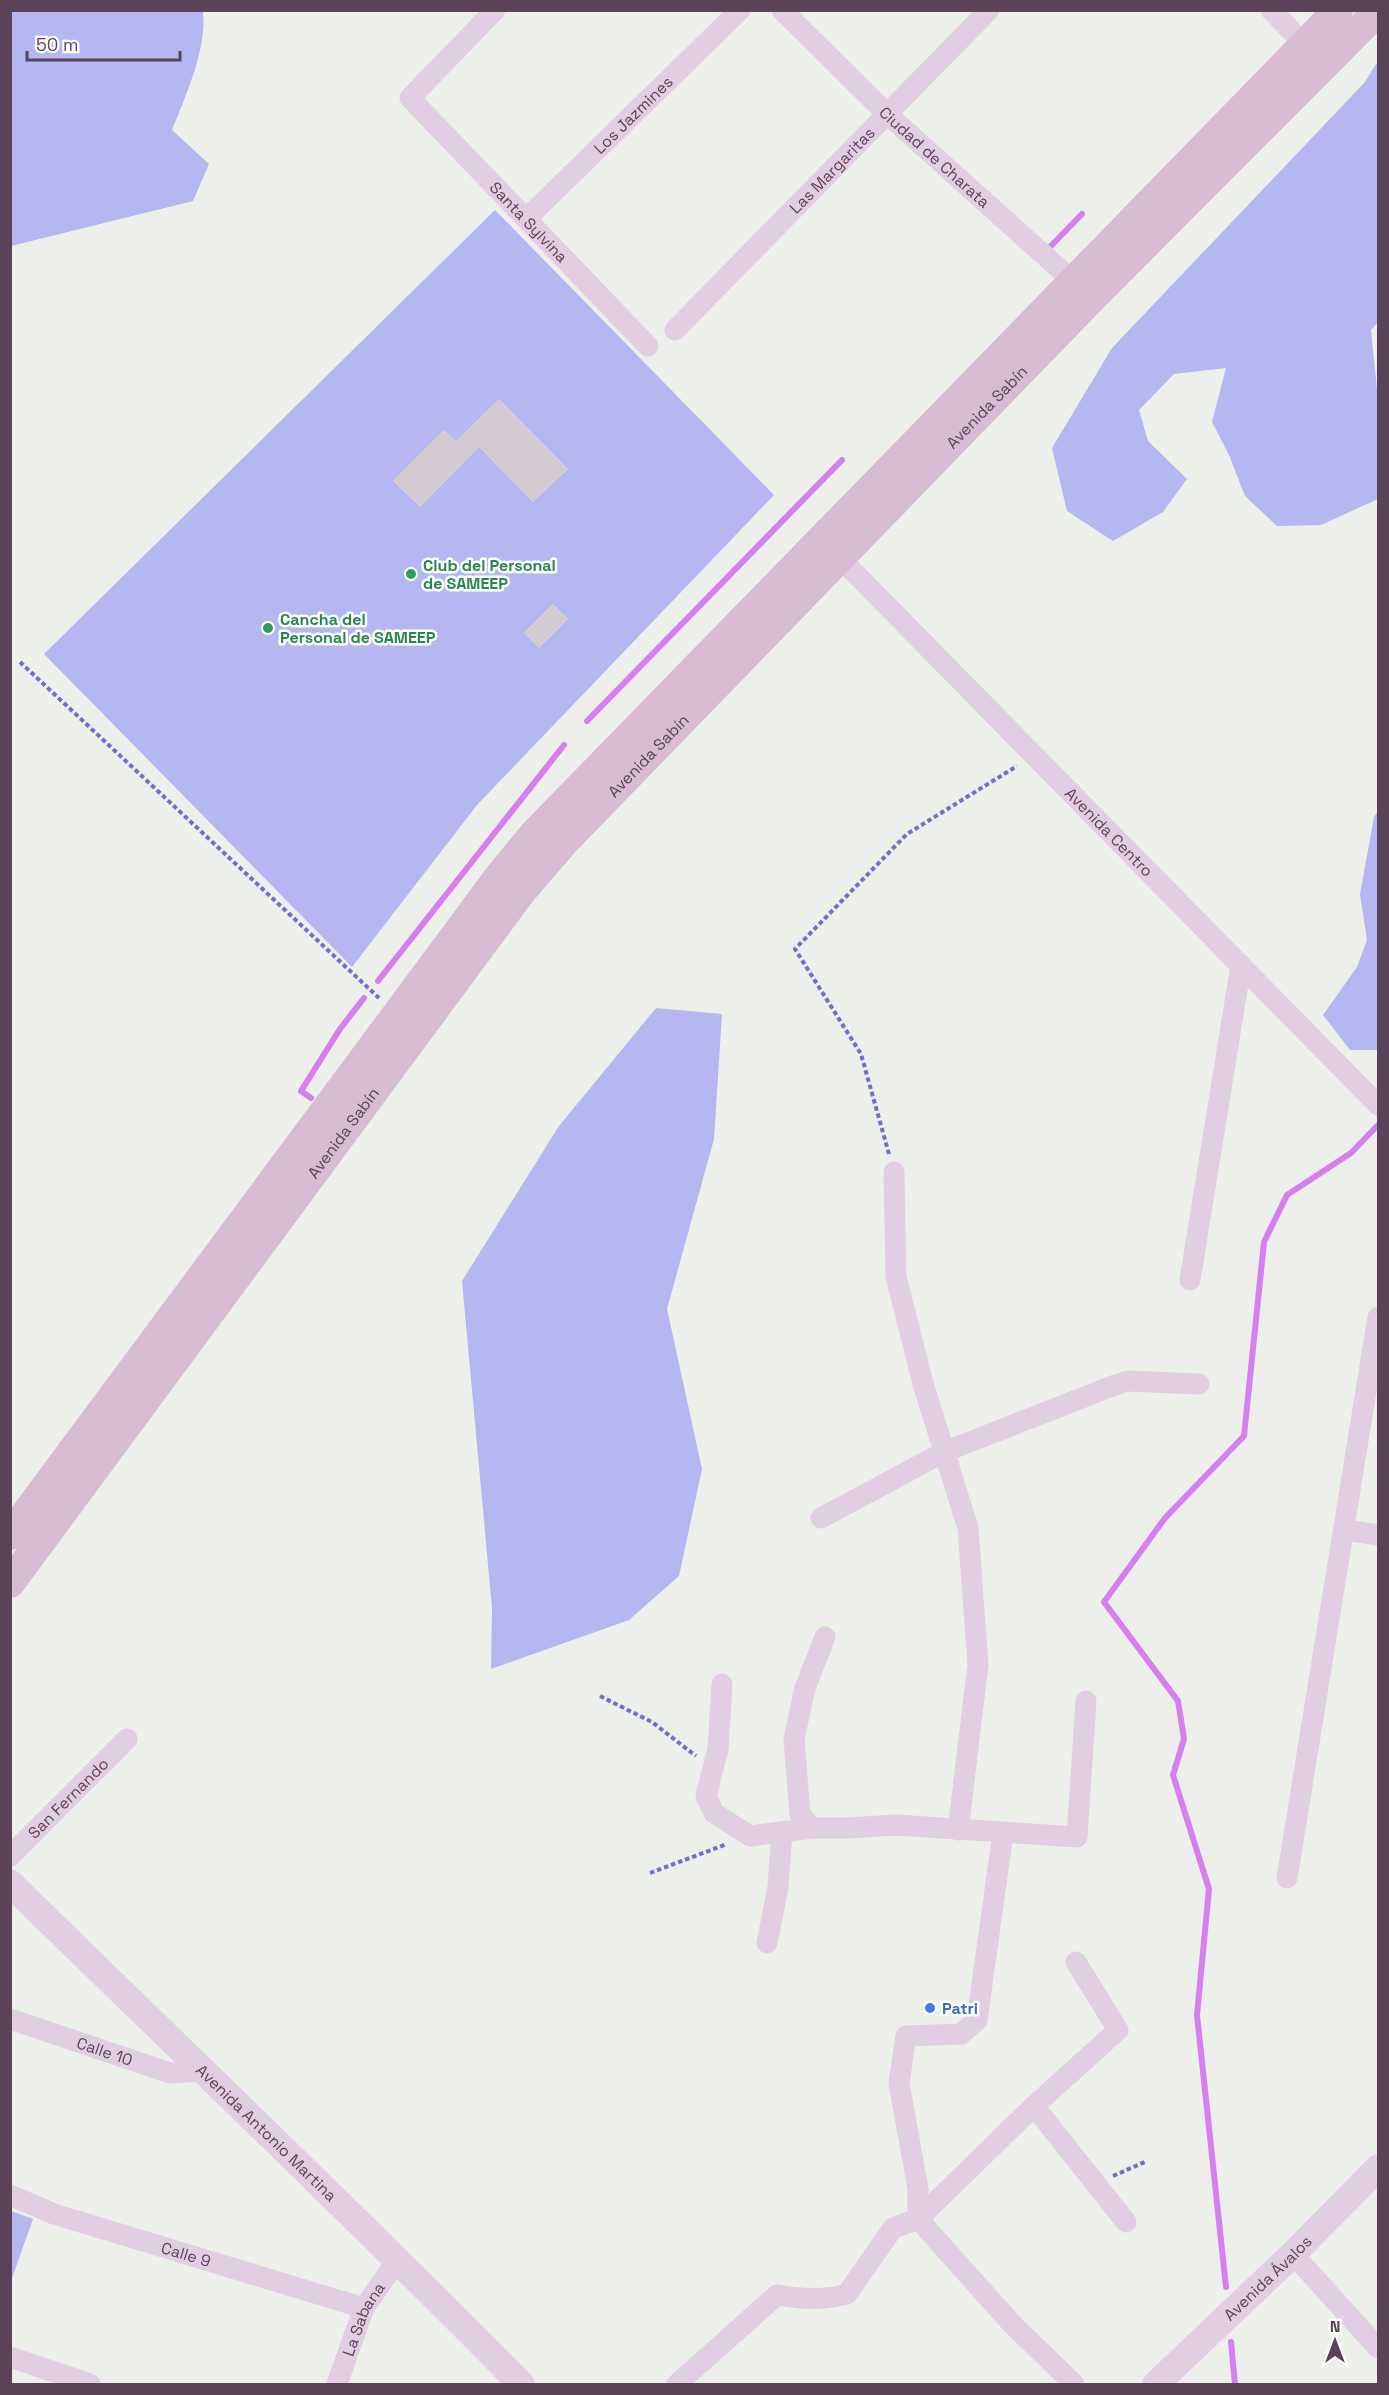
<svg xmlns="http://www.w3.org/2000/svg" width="1389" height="2395" font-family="'Space Grotesk',sans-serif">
	<rect width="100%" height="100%" fill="#edefeb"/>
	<g fill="#b5b7f1">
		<path d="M10 11H203C207 49 186 95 172 130L209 164 193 201 11 246Z"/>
		<path d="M1376 64H1378V322L1371 330 1378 399V499L1321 525 1277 526 1245 496 1229 455 1212 422 1226 368 1174 374 1139 410 1148 441 1187 479 1163 512 1113 541 1067 511 1052 448 1112 348 1365 82Z"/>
		<path d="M495 210 774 495 477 805 352 967 44 654Z"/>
		<path d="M1378 811V1050H1350L1323 1015 1357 967 1367 940 1360 894 1374 817Z"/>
		<path d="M656 1008 722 1014 714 1139 667 1309 702 1469 679 1576 629 1620 491 1669 492 1608 462 1281 559 1126Z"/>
		<path d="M11 2211 33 2219 11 2281 10 2211Z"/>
	</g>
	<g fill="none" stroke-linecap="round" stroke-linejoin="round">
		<g stroke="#d87ff0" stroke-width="6">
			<path d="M1048 249 1082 214"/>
			<path d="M587 721 842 460"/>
			<path d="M378 981 564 745"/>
			<path d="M311 1098 301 1091 340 1029 364 998"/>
			<path d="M1226 2287 1197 2015 1209 1889 1173 1775 1184 1739 1178 1701 1104 1602 1165 1518 1244 1436 1264 1242 1287 1195 1351 1153 1378 1125"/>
			<path d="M1231 2342 1235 2384"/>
		</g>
	</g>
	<g fill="#d4cbd2" stroke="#d8cfd5" stroke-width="1.5">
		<path d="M499 400 567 469 533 501 479 446 420 506 394 481 444 431 456 442Z"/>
		<path d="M553 605 567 619 539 647 525 633Z"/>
	</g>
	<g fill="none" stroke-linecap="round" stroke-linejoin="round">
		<g stroke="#746cd0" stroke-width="4" stroke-dasharray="4.5 3" stroke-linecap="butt">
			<path d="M20 662 379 998"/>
			<path d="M889 1154 861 1054 795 949 907 834 1017 766"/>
			<path d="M600 1696 652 1722 696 1756"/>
			<path d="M650 1873 727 1844"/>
			<path d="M1113 2176 1147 2161"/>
		</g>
		<g stroke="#e2cee2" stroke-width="21">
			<path id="s1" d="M495 10 410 98 648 346"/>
			<path id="s2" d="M782 10 887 114 1083 290"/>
			<path d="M1271 10 1304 44"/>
			<path id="s3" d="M527 218 740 10"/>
			<path id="s4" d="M675 330 989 10"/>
			<path id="s5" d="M840 558 1378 1105"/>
			<path d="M894 1172 896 1277 924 1387 968 1528 978 1665 958 1830"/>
			<path d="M1190 1280 1241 965"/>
			<path d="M821 1518 944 1452 1115 1385 1128 1381 1199 1384"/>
			<path d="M1345 1530 1378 1535"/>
			<path d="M722 1684 718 1749 706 1796 714 1813 750 1836 812 1828H848L896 1825 1077 1837 1086 1701"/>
			<path d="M812 1828 800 1814 794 1739 805 1688 825 1637"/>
			<path d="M1003 1833 977 2020 961 2034 906 2036 899 2083 918 2189V2219L1013 2325 1074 2384"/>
			<path id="s6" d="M10 1856 127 1739"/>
			<path d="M1287 1878 1378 1317"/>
			<path d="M767 1943 778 1887 782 1832"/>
			<path id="s7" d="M10 2019 170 2073 201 2071"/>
			<path d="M1034 2106 1126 2222"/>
			<path id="s8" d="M10 2195 54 2214 364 2308"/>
			<path d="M1293 2254 1378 2348"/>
			<path d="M10 2357 90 2384"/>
			<path id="s9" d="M337 2384 364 2308 398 2259"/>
			<path d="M677 2384 777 2295C802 2299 822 2301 847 2294L893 2228 918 2219 1034 2106 1118 2030 1076 1962"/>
		</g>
		<g stroke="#e2cee2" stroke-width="27">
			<path id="s10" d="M10 1883C180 2050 354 2214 521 2384"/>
			<path id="s11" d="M1156 2384 1293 2254 1378 2168"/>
		</g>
		<g stroke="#d7bcd4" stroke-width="30">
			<path d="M10 1535 501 874 534 834 1338 10"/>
			<path id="s12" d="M10 1583 521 892 565 841 1093 297 1378 11"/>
		</g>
	</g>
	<g fill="#2e9e5b" stroke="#fff" stroke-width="2">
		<circle cx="411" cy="574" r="6"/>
		<circle cx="268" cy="628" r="6"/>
	</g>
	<circle fill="#3f7fe0" stroke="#fff" stroke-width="2" cx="930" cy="2008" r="6"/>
	<g text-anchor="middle" stroke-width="5" stroke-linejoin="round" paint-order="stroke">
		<g font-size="16" fill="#5a4359" stroke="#fff">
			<text dy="6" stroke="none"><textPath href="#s3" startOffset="148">Los Jazmines</textPath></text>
			<text dy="6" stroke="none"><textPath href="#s2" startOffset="212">Ciudad de Charata</textPath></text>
			<text dy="6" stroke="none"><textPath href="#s4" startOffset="224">Las Margaritas</textPath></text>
			<text dy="6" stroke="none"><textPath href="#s1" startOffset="294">Santa Sylvina</textPath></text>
			<text dy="6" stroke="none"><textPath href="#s12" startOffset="1532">Avenida Sabín</textPath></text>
			<text dy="6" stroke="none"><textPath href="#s12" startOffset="1046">Avenida Sabín</textPath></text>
			<text dy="6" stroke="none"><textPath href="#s5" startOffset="384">Avenida Centro</textPath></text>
			<text dy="6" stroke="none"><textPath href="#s12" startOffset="560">Avenida Sabín</textPath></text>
			<text dy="6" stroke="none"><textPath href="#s6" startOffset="82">San Fernando</textPath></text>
			<text dy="6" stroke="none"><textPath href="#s7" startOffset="100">Calle 10</textPath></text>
			<text dy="6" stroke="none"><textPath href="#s10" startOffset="358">Avenida Antonio Martina</textPath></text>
			<text dy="6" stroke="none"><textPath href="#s8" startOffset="186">Calle 9</textPath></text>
			<text dy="6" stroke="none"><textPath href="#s11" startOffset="154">Avenida Ávalos</textPath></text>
			<text dy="6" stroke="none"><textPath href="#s9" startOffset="70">La Sabana</textPath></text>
		</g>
		<g font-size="16" font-weight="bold" fill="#27864d" stroke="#fff" text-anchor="start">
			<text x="423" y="571">Club del Personal<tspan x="423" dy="18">de SAMEEP</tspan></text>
			<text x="280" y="625">Cancha del<tspan x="280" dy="18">Personal de SAMEEP</tspan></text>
		</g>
		<g font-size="16" font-weight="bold" fill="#366cbe" stroke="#fff" text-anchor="start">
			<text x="942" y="2014">Patri</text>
		</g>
	</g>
	<rect width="1389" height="2395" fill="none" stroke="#5a4359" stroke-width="24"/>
	<g transform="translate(1335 2341)" stroke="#ffffff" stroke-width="4.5" paint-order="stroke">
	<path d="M0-4.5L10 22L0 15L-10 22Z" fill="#5a4359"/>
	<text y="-9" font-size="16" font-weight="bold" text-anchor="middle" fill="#5a4359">N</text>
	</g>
	<path d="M27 51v9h153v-9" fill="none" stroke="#5a4359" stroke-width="3"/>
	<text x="36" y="51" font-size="18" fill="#5a4359" stroke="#ffffff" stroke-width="4.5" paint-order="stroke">50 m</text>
</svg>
